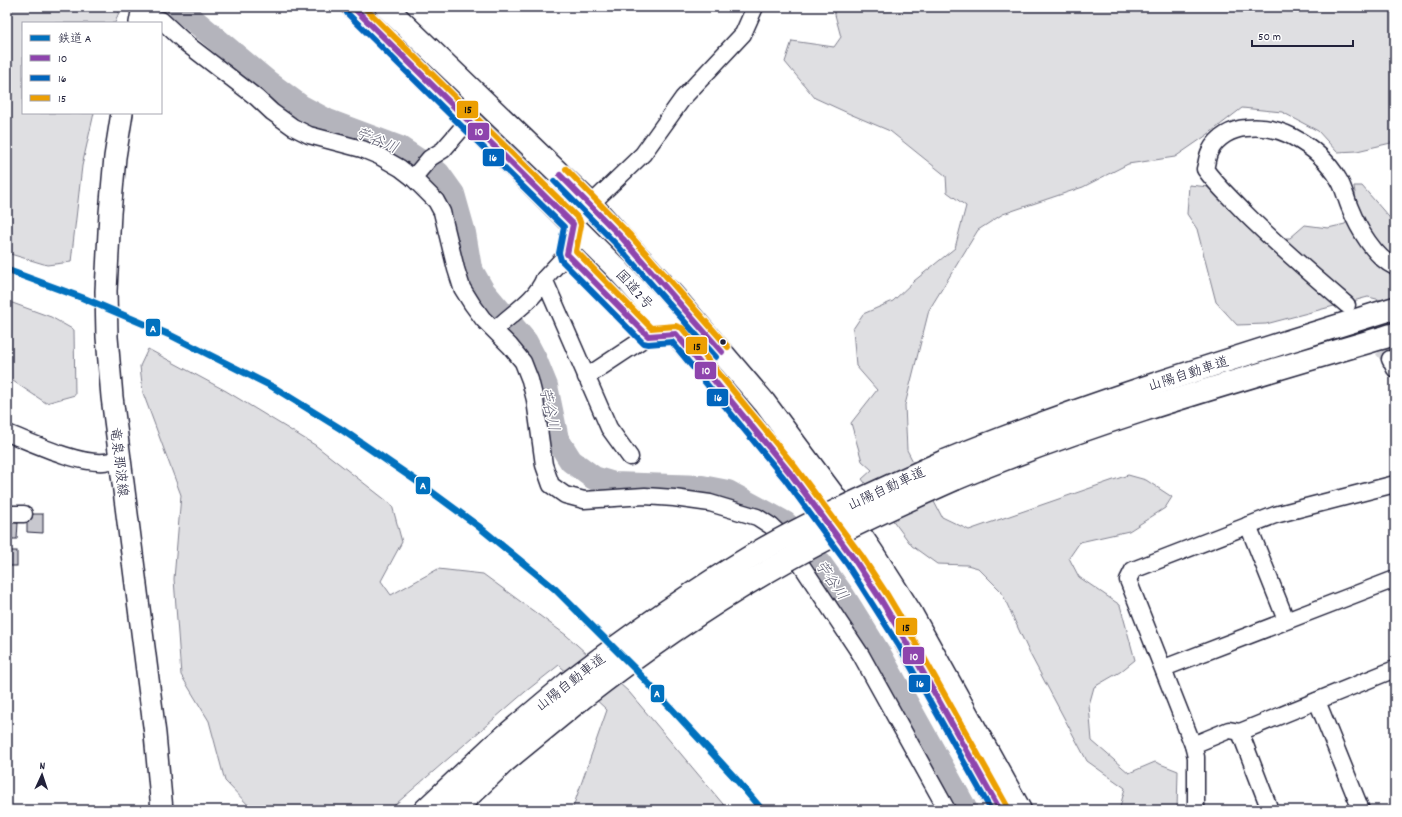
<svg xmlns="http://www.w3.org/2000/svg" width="1402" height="817" font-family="Dekko,'Klee One',sans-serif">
	<rect width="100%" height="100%" fill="#fff"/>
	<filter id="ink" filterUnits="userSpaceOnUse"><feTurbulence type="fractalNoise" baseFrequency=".025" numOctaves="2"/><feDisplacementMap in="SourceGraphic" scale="8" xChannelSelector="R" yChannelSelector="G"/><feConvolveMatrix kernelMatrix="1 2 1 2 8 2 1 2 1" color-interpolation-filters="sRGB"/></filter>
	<g filter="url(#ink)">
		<g fill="#dfdfe2" stroke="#80808e">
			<path d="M7 7H116L119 12 115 23H23V113H94L82 166 71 262 47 265 7 253Z"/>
			<path d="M830 7H1395V142L1357 151 1337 152 1318 131 1282 112 1242 108 1207 135 1175 157 1128 164 1083 187 1003 214 978 230 929 310 905 405 907 450 942 517 969 530 1128 475 1146 480 1172 497 1165 508 1129 531 1080 542 1069 558 1079 577 1120 605 1135 660 1120 672 1094 687 1089 705 1092 741 1129 773 1155 762 1178 771 1177 810H1114L1120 807 1125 788 1087 761 1030 654 1001 591 978 568 967 565 937 564 912 546 862 479 872 470 862 461 851 423 877 390 856 366 853 329 863 314 893 301 914 281 955 248 966 206 947 192 946 176 890 131 850 114 815 98 785 62 792 41 834 47 841 37 834 11Z"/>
			<path d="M1189 185 1209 187 1265 238H1290L1305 225 1328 228 1345 224 1357 207 1354 186H1362L1395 224V334L1381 300 1368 297 1266 324 1237 325 1216 302 1197 229 1187 214Z"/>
			<path d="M7 301 51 317 74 330 75 395 46 403 7 377Z"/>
			<path d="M148 349 226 391 315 445 392 505 402 542 381 581 391 595 438 569 483 574 566 635 629 692 728 810H572L607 710 559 665 525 692 389 810H253L225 781 209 721 181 675 174 579 181 495 143 393 140 366Z"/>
		</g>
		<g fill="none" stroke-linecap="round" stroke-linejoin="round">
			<path stroke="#b4b4bc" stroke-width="24" d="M178 7 269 83 300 106 328 121 400 148 438 173 453 194 464 233 470 268 483 291 526 342 535 359 546 386 557 439 571 461 594 478 614 484 702 487 728 492 785 523 803 540 844 597 880 655 966 810"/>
		</g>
		<g fill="#c8c8cf" stroke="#22223b">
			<path d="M27 514H43V533L27 532Z"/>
			<path d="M7 522 18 523 17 539H7Z"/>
			<rect x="7" y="551" width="10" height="15"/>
		</g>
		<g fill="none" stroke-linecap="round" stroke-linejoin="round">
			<path stroke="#d3d3d8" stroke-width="16" stroke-dasharray="16 8" stroke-linecap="butt" d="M1352 312 1390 359"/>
			<defs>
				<g id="minor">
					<path d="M141 15 161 20 187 44 257 98 272 112 293 127 309 135 362 149 379 156 400 168 413 178 436 201 442 212 456 269 462 288 472 304 483 319 510 346 523 362 530 380 535 400 544 465 551 485 565 495 584 500 645 496 674 498 710 503 757 517 771 526 782 536 861 655 947 810"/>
					<path d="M413 178 430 158 443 150 469 120"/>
					<path d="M567 254 544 279 609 428 630 457"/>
					<path d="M1347 305C1312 275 1277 245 1244 212 1231 198 1216 185 1205 169 1207 163 1207 156 1210 151 1217 137 1232 129 1246 128 1264 126 1278 129 1293 137 1312 147 1328 161 1339 180 1344 188 1346 199 1350 208 1358 228 1375 258 1395 267"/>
					<path d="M495 330C511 313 535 301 544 279"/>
					<path d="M676 334 648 336 567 254 573 224 591 204 643 154 683 98 743 34 755 7"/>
					<path d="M1390 359 1395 369"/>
					<path d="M586 377 648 336"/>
					<path d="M7 433C33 443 77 464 104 462 109 462 115 460 120 459"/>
					<path d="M7 514H24"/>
					<path d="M1248 525 1286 620"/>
					<path d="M1164 668 1395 579"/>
					<path d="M1317 701 1361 810"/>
					<path d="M1240 732 1270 810"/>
					<path d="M1193 745 1229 730 1240 732 1395 669"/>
					<path d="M1196 810V757L1193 745 1128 580 1133 570 1275 515 1395 484"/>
				</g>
				<g id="major">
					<path d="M140 23 143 7"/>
					<path d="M122 113 115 157 110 213 106 291 107 337 112 397 120 459 155 734 162 810"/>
				</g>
				<g id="highway">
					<path d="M353 7 380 32 616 268 676 334 752 424 798 482 855 560 899 630 963 741 1000 810"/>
					<path d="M386 7 591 204 678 301 764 402 834 496 872 552 911 613 1020 810"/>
					<path d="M945 461C1092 401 1244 355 1395 308"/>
					<path d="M955 479C1098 419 1247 378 1395 334"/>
					<path d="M425 810 492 747 568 683"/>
					<path d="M454 810 504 762 581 699"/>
				</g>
			</defs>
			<use href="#minor" stroke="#22223b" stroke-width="19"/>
			<use href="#major" stroke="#22223b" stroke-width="24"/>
			<use href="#highway" stroke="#22223b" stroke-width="25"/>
			<use href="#minor" stroke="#fff" stroke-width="16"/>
			<use href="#major" stroke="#fff" stroke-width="21"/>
			<use href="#highway" stroke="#fff" stroke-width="22"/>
			<defs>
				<g id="highway-bridge">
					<path d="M568 683C628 637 690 593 755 554 816 518 881 490 945 461"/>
					<path d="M581 699C657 640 736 586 821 542 865 519 910 499 955 479"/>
				</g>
			</defs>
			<use href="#highway-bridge" stroke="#22223b" stroke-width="25" stroke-linecap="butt"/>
			<use href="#highway-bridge" stroke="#fff" stroke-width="22"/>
			<defs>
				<g id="bus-1">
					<path d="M353 7 573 224 567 254 648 336 676 334 790 473 854 559 881 600 906 642 1000 810"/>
					<path d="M560 175 623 239 722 352"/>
				</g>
				<g id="bus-2">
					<path d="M347 13 564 227 559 253 561 260 643 343 648 344 672 342 784 478 847 564 899 646 991 810"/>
					<path d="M554 181 617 245 716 357"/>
				</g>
				<g id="bus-3">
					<path d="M364 7 579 219 581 225 576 251 651 328 676 326 682 328 796 468 861 555 888 596 913 638 1007 806"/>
					<path d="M566 169 629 234 728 347"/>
				</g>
			</defs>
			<use href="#bus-1" stroke="#fff" stroke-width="9"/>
			<use href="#bus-2" stroke="#fff" stroke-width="9"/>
			<use href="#bus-3" stroke="#fff" stroke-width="9"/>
			<use href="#bus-1" stroke="#8e44ad" stroke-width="6"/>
			<use href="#bus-2" stroke="#0065bd" stroke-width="6"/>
			<use href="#bus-3" stroke="#ec9f03" stroke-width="6"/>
			<defs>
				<path id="rail-1" d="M7 270 83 298 170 335 273 387 341 429 421 484 478 526 555 589 635 669 736 779 762 810"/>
			</defs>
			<use href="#rail-1" stroke="#fff" stroke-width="10"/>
			<use href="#rail-1" stroke="#0071be" stroke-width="7"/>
		</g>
	</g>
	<circle fill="#22223b" stroke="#fff" stroke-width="1.5" cx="723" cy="342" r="3.5"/>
	<g text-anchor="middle" stroke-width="3" stroke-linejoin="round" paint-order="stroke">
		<g font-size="14" fill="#22223b" stroke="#fff">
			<text transform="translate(635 289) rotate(48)" y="5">国道2号</text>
			<text transform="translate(1188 373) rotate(-18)" y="5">山陽自動車道</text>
			<text transform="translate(120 462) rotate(83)" y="5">竜泉那波線</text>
			<text transform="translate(886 488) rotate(-25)" y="5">山陽自動車道</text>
			<text transform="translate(570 682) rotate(-38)" y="5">山陽自動車道</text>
		</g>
		<g font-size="15" font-style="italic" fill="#5c5c6f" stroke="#fff">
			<text transform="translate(377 140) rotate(22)" y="5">苧谷川</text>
			<text transform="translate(550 409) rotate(77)" y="5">苧谷川</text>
			<text transform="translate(832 580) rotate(55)" y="5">苧谷川</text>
		</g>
	</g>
	<g stroke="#fff" stroke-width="1.5">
		<rect x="456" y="100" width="23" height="19" rx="4" fill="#ec9f03"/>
		<rect x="467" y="122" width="23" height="19" rx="4" fill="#8e44ad"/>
		<rect x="482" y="148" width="23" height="19" rx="4" fill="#0065bd"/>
		<rect x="145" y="318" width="16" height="19" rx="4" fill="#0071be"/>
		<rect x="685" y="336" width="23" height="19" rx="4" fill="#ec9f03"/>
		<rect x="694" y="361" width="23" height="19" rx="4" fill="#8e44ad"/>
		<rect x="706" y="388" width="23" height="19" rx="4" fill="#0065bd"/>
		<rect x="415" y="476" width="16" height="19" rx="4" fill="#0071be"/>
		<rect x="895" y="617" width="23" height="19" rx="4" fill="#ec9f03"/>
		<rect x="902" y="646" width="23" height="19" rx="4" fill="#8e44ad"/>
		<rect x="908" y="674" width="23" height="19" rx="4" fill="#0065bd"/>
		<rect x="650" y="684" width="15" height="19" rx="4" fill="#0071be"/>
	</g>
	<g font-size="11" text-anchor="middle" font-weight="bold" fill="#fff">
		<text x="479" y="135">10</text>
		<text x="493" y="161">16</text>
		<text x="153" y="332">A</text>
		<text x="706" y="374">10</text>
		<text x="718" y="401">16</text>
		<text x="423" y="489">A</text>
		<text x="914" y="660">10</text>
		<text x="920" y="687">16</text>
		<text x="657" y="697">A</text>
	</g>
	<g font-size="11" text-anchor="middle" font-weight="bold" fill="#111">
		<text x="468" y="113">15</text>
		<text x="697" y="350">15</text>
		<text x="906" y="631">15</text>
	</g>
	<rect width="1402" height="817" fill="none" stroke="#fff" stroke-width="24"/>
	<rect x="12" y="12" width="1378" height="793" fill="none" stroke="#22223b" stroke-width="1.5" filter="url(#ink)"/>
	<rect x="22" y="22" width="140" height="92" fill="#ffffff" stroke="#a7a7b1"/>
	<rect x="30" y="35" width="20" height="6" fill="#0071be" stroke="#a7a7b1"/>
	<text x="58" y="42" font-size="12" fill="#22223b">鉄道 A</text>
	<rect x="30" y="55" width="20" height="6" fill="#8e44ad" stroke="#a7a7b1"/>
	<text x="58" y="62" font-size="12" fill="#22223b">10</text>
	<rect x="30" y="75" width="20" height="6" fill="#0065bd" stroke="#a7a7b1"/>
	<text x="58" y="82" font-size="12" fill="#22223b">16</text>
	<rect x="30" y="95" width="20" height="6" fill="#ec9f03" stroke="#a7a7b1"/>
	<text x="58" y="102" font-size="12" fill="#22223b">15</text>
	<g transform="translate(42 775) rotate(3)" stroke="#ffffff" stroke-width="3" paint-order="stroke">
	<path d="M0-3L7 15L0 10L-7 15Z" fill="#22223b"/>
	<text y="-6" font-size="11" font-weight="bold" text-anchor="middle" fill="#22223b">N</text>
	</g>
	<path d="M1252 40v6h101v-6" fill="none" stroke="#22223b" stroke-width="2"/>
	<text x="1258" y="40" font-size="12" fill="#22223b" stroke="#ffffff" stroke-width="3" paint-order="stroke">50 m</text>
</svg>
